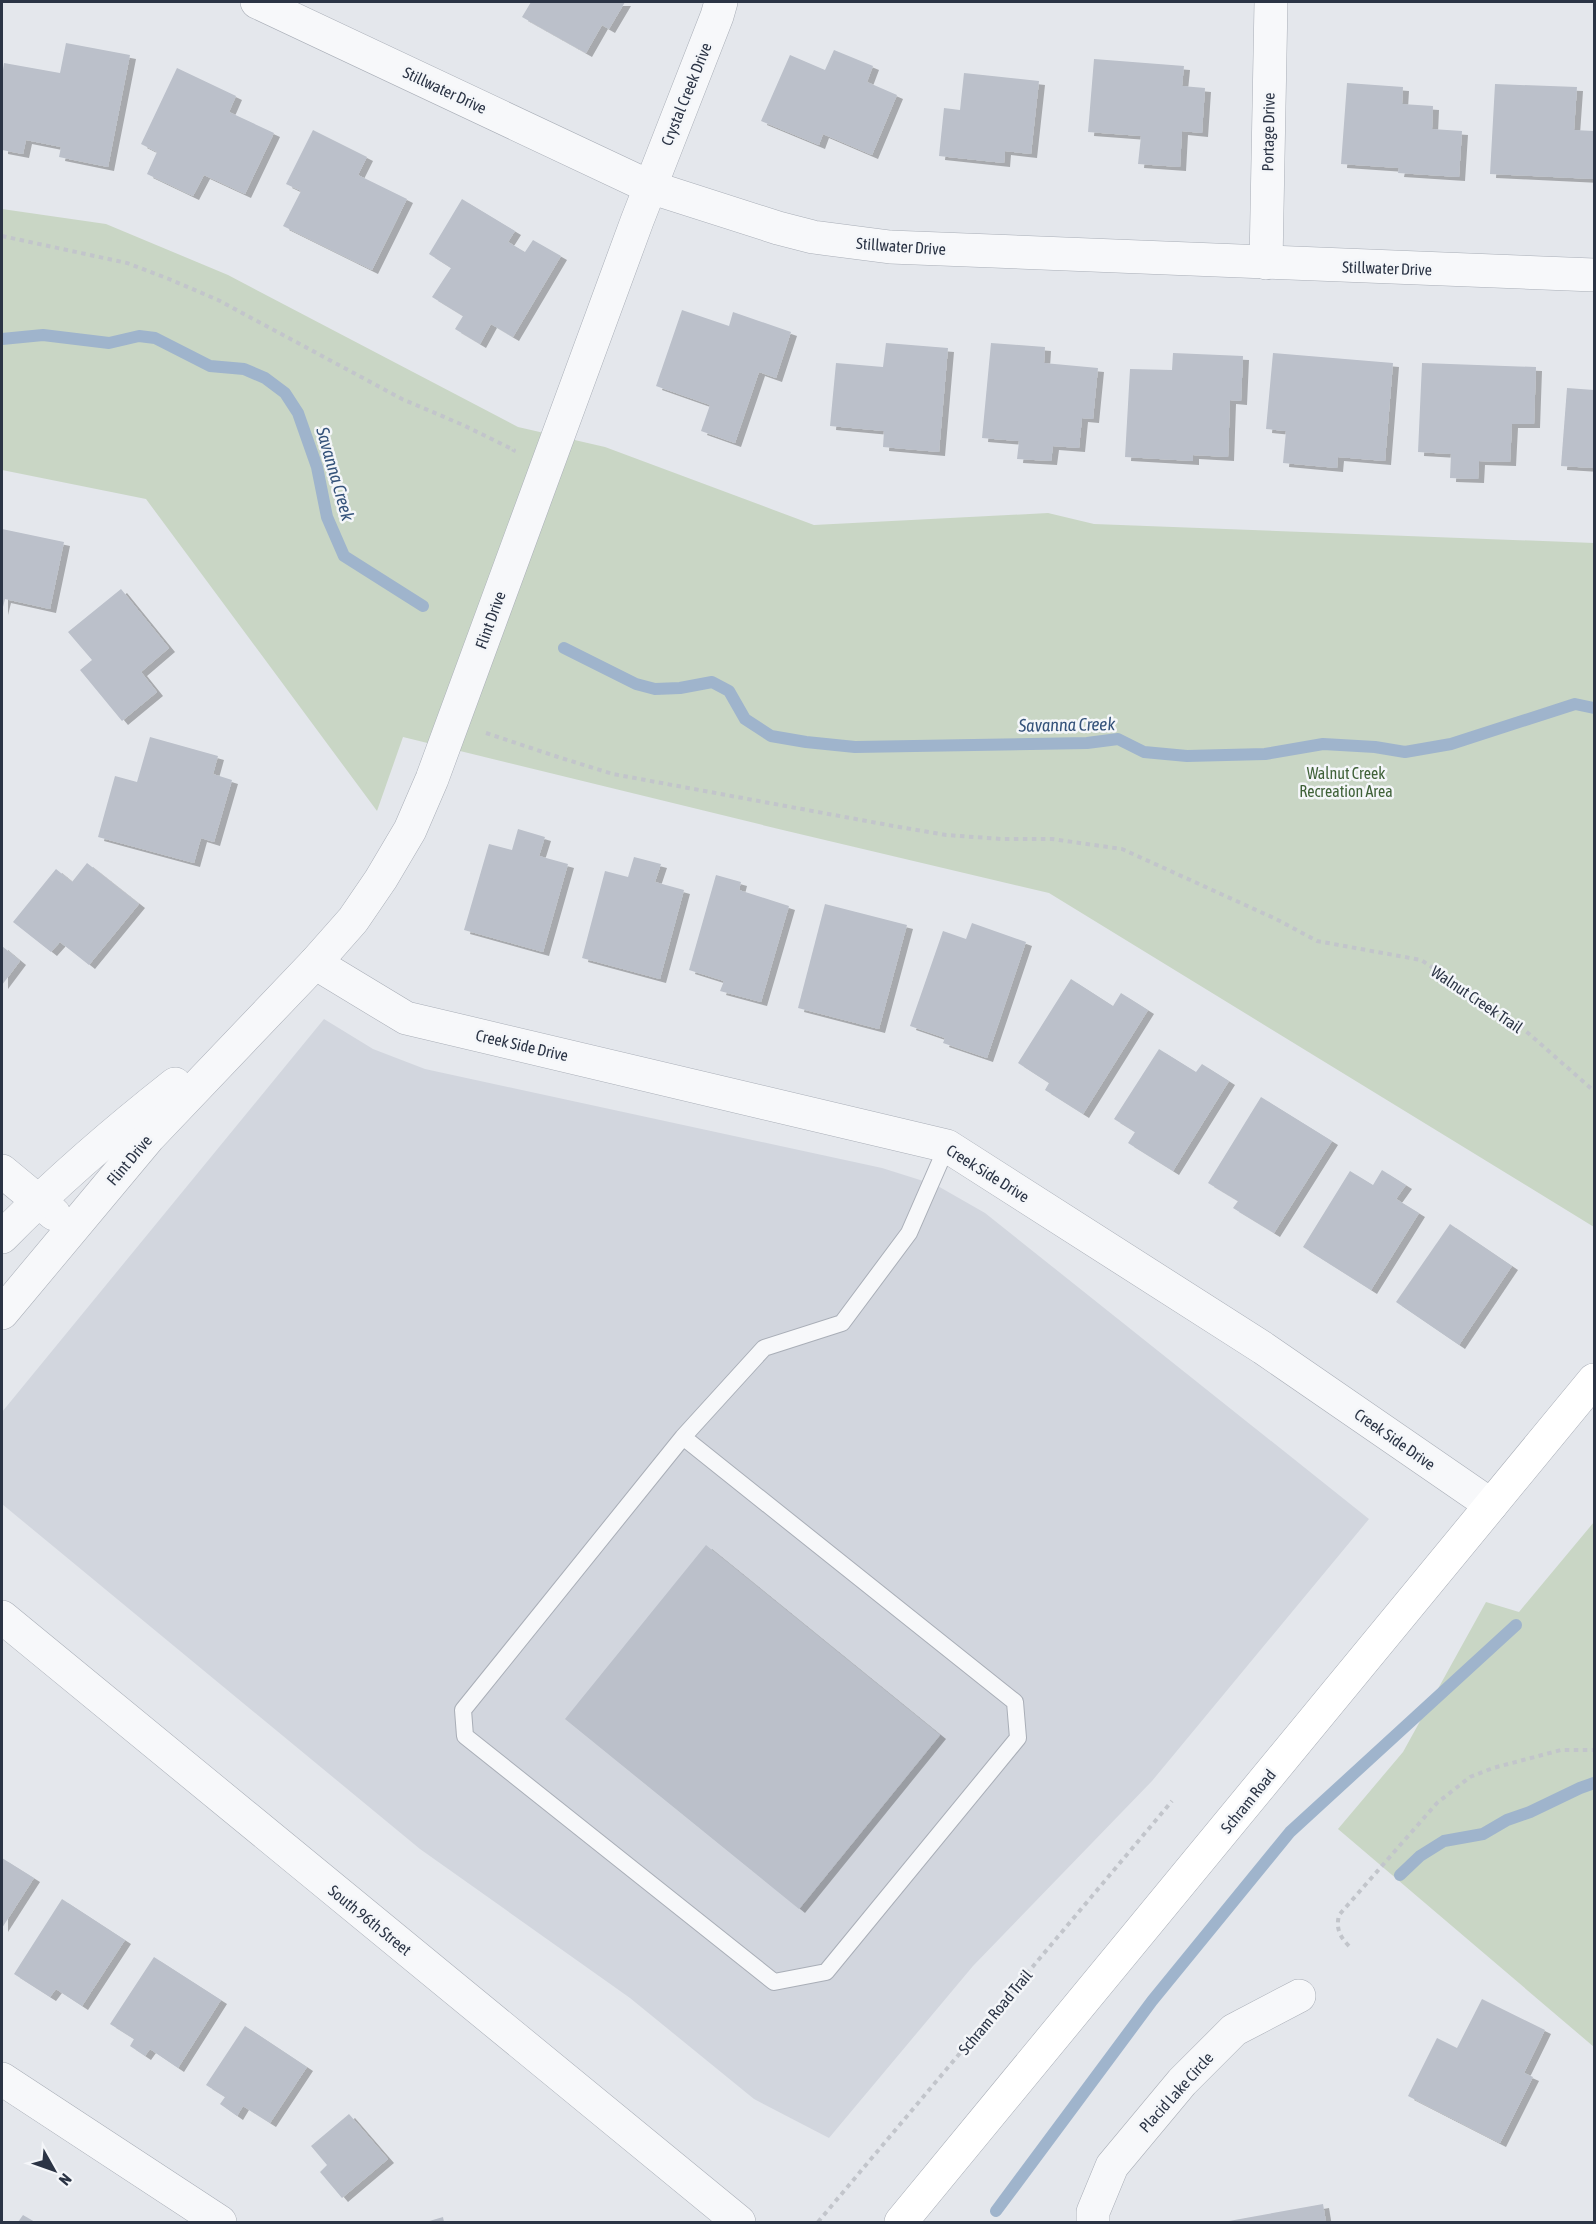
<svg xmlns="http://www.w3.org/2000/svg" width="1596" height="2224" font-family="'Asap Condensed',sans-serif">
	<defs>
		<filter id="shadow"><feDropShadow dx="6" dy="4" stdDeviation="0" flood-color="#0004"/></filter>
	</defs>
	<rect width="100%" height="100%" fill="#e4e7ec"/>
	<path fill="#d2d6de" d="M324 1019 373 1049 425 1069 882 1168 936 1185 985 1213 1369 1519 1152 1781 973 1966 829 2138 754 2099 630 1998 420 1849 2 1504V1412Z"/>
	<g fill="#c9d6c5">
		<path d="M2 209 106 224 228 275 518 427 605 447 814 525 1048 513 1094 524 1594 543V1227L1049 893 787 831 403 737 377 811 146 499 2 470Z"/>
		<path d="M1594 1522V2047L1338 1829 1403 1752 1486 1602 1519 1612Z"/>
	</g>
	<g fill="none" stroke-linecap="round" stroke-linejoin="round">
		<g stroke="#9fb4cc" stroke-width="12">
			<path d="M2 339 43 335 109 343 139 336 155 338 210 366 244 369 265 378 285 393 298 413 317 467 327 517 344 556 423 606"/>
			<path d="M564 648 636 684 655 689 680 688 712 682 729 691 745 719 771 736 806 742 855 747 1087 743 1118 739 1144 752 1187 756 1265 754 1323 744 1375 747 1405 752 1451 744 1575 704 1594 708"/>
			<path d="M1400 1875 1420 1856 1444 1841 1483 1834 1507 1820 1530 1812 1580 1788 1594 1783"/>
			<path d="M996 2211 1152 2001 1290 1832 1516 1625"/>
		</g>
	</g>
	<g fill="#bbc0ca" filter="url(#shadow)">
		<path d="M531 2H625L609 29 602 25 586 53 522 17Z"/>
		<path d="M66 43 130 55 108 167 59 157 61 147 26 140 23 154 2 150V77L4 63 60 73Z"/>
		<path d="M834 50 873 66 867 82 897 95 872 155 823 134 819 145 761 121 790 55 825 70Z"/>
		<path d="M1094 59 1184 66 1182 86 1205 88 1202 133 1182 131 1180 167 1138 164 1141 136 1088 132Z"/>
		<path d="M177 68 236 96 229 112 274 133 245 194 204 175 193 196 147 174 157 152 141 144Z"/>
		<path d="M964 73 1039 81 1031 154 1005 151 1004 163 939 156 944 108 960 110Z"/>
		<path d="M1347 83 1403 87 1402 104 1433 106 1432 129 1462 131 1459 177 1398 173 1399 168 1341 164Z"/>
		<path d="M1495 84 1577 87 1574 130 1594 131V179L1490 174Z"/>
		<path d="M313 130 367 157 358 175 407 199 372 270 283 226 301 191 286 184Z"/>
		<path d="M462 199 515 231 508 242 525 252 533 240 561 256 513 337 491 324 480 344 455 329 463 316 432 297 451 268 429 254Z"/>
		<path d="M682 310 729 326 733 312 791 332 776 378 759 372 735 443 701 431 710 405 656 386Z"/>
		<path d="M886 343 948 348 939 452 883 447 884 431 830 426 836 363 883 367Z"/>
		<path d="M991 343 1045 347 1044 363 1098 368 1093 419 1082 418 1079 448 1053 446 1051 461 1017 459 1019 441 982 438Z"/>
		<path d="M1173 353 1243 356 1241 401 1230 400 1228 457 1193 455V461L1125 457 1130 369 1172 370Z"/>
		<path d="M1273 353 1393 363 1385 461 1338 457 1337 468 1283 463 1286 431 1266 429Z"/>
		<path d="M1422 363 1536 367 1534 424H1512L1510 462 1479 461 1478 479 1450 478 1451 454 1418 452Z"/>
		<path d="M1567 388 1594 390V468L1561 466Z"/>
		<path d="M2 529 64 542 50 609 5 599 2 611Z"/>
		<path d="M121 589 169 648 141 672 157 692 122 721 80 670 92 660 68 632Z"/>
		<path d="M150 737 218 756 213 774 232 780 214 842 201 838 194 863 98 837 115 776 137 782Z"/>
		<path d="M518 829 545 837 539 856 568 864 543 952 464 930 489 844 512 850Z"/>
		<path d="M634 857 661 864 655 882 684 890 660 979 582 958 605 871 628 877Z"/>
		<path d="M87 863 139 904 89 965 60 942 51 952 13 922 56 869 72 882Z"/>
		<path d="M716 875 741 882 739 890 789 906 761 1002 720 991 724 981 689 970Z"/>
		<path d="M825 904 907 925 879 1029 798 1008Z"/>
		<path d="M972 923 1026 942 987 1058 943 1043 945 1038 910 1026 943 931 966 939Z"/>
		<path d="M2 946 20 961 2 985Z"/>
		<path d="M1071 979 1113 1006 1121 993 1148 1010 1083 1114 1045 1090 1049 1083 1018 1063Z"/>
		<path d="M1159 1049 1196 1072 1202 1064 1229 1081 1173 1171 1128 1143 1135 1132 1114 1119Z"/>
		<path d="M1261 1097 1332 1141 1274 1233 1233 1208 1238 1201 1208 1183Z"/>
		<path d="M1382 1170 1406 1185 1396 1199 1419 1213 1371 1290 1303 1247 1350 1171 1373 1185Z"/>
		<path d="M1450 1224 1512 1266 1459 1345 1396 1302Z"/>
		<path d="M706 1545 940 1735 799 1909 565 1719Z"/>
		<path d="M2 1858 34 1878 2 1928Z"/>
		<path d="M62 1899 125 1940 82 2006 56 1989 50 1997 14 1974Z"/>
		<path d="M154 1957 221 2000 178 2068 150 2049 145 2056 130 2046 134 2039 110 2024Z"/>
		<path d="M1482 1999 1545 2030 1524 2073 1533 2077 1500 2143 1408 2096 1437 2038 1457 2048Z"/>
		<path d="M245 2026 307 2067 270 2123 243 2106 237 2116 220 2104 225 2097 206 2085Z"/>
		<path d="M349 2114 388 2159 342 2198 320 2172 327 2165 311 2146Z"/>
		<path d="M1323 2204 1326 2222H1229V2221Z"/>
		<path d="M23 2215 35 2222H18Z"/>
		<path d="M443 2217 444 2222H426Z"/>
	</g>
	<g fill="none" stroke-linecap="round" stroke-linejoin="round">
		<defs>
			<path id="service" d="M683 1437 1015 1702 1018 1738 826 1972 774 1982 465 1736 463 1710 683 1437 764 1348 842 1323 909 1233 947 1146"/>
			<g id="minor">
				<path d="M257 2 650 187 778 228 813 237 890 247 1594 275"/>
				<path d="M1266 263 1271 2"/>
				<path d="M315 963 406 1018 947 1146 1263 1348 1491 1505"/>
				<path d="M2 1171 54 1214"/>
				<path d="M2 1237C56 1182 114 1132 175 1084"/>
				<path d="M2 1313 149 1137 315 963 353 920 381 879 410 830 432 779 637 221 717 16 721 2"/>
				<path d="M2 2079 220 2222"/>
				<path d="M1093 2222V2212L1112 2166 1182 2082 1234 2030 1299 1996"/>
			</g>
			<path id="tertiary" d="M2 1617 739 2222"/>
			<path id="secondary" d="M901 2222 1594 1380"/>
		</defs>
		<use href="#service" stroke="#a9aeb7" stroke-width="18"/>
		<use href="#minor" stroke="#a9aeb7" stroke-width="34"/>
		<use href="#tertiary" stroke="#a9aeb7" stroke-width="34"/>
		<use href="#secondary" stroke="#a9aeb7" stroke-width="34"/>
		<g stroke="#c2c5cb" stroke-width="4" stroke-dasharray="4.5 4.5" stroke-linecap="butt">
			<path d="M2 236 127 263 169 279 218 300 402 399 463 425 514 450 513 452"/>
			<path d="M486 733 558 757 613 774 888 825 946 835 1002 839H1052L1122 849 1276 919 1317 941 1421 960 1519 1025 1594 1091"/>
			<path d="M1349 1946C1339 1936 1336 1928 1339 1915L1437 1803 1470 1777 1493 1768 1561 1750H1594"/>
			<path d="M818 2222 1172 1801"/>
		</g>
		<use href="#service" stroke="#f7f8fa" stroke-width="16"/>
		<use href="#minor" stroke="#f7f8fa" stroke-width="33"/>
		<use href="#tertiary" stroke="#f7f8fa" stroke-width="33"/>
		<use href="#secondary" stroke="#fff" stroke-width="33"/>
	</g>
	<g text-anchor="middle" stroke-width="5" stroke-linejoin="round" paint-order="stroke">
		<g font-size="16" fill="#2b3445" stroke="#f4f6f9">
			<text transform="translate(445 90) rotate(25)" y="6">Stillwater Drive</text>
			<text transform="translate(686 94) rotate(-68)" y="6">Crystal Creek Drive</text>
			<text transform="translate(1268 132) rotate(-89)" y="6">Portage Drive</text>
			<text transform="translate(901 246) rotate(4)" y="6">Stillwater Drive</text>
			<text transform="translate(1387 268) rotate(2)" y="6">Stillwater Drive</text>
			<text transform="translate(490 620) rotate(-70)" y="6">Flint Drive</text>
			<text transform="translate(1477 999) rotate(34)" y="6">Walnut Creek Trail</text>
			<text transform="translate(522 1045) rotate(13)" y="6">Creek Side Drive</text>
			<text transform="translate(129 1160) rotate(-50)" y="6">Flint Drive</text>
			<text transform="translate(988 1173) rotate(32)" y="6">Creek Side Drive</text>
			<text transform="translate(1395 1439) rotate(35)" y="6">Creek Side Drive</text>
			<text transform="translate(1248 1801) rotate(-51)" y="6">Schram Road</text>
			<text transform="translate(370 1920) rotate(39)" y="6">South 96th Street</text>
			<text transform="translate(995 2012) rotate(-50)" y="6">Schram Road Trail</text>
			<text transform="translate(1176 2092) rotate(-48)" y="6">Placid Lake Circle</text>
		</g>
		<g font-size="16" fill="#3f6138" stroke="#f4f6f9">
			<text x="1346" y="779">Walnut Creek<tspan x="1346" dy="18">Recreation Area</tspan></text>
		</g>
		<g font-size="18" font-style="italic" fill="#34527a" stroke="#f4f6f9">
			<text transform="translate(335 474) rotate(74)" y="6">Savanna Creek</text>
			<text transform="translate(1067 725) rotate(-1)" y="6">Savanna Creek</text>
		</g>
	</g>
	<rect width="1596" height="2224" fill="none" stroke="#2b3445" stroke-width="6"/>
	<g transform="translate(54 2170) rotate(130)" stroke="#f4f6f9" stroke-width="4.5" paint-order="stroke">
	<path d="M0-4.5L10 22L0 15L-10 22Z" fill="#2b3445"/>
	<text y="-9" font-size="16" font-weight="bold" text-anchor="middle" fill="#2b3445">N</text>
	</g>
</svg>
